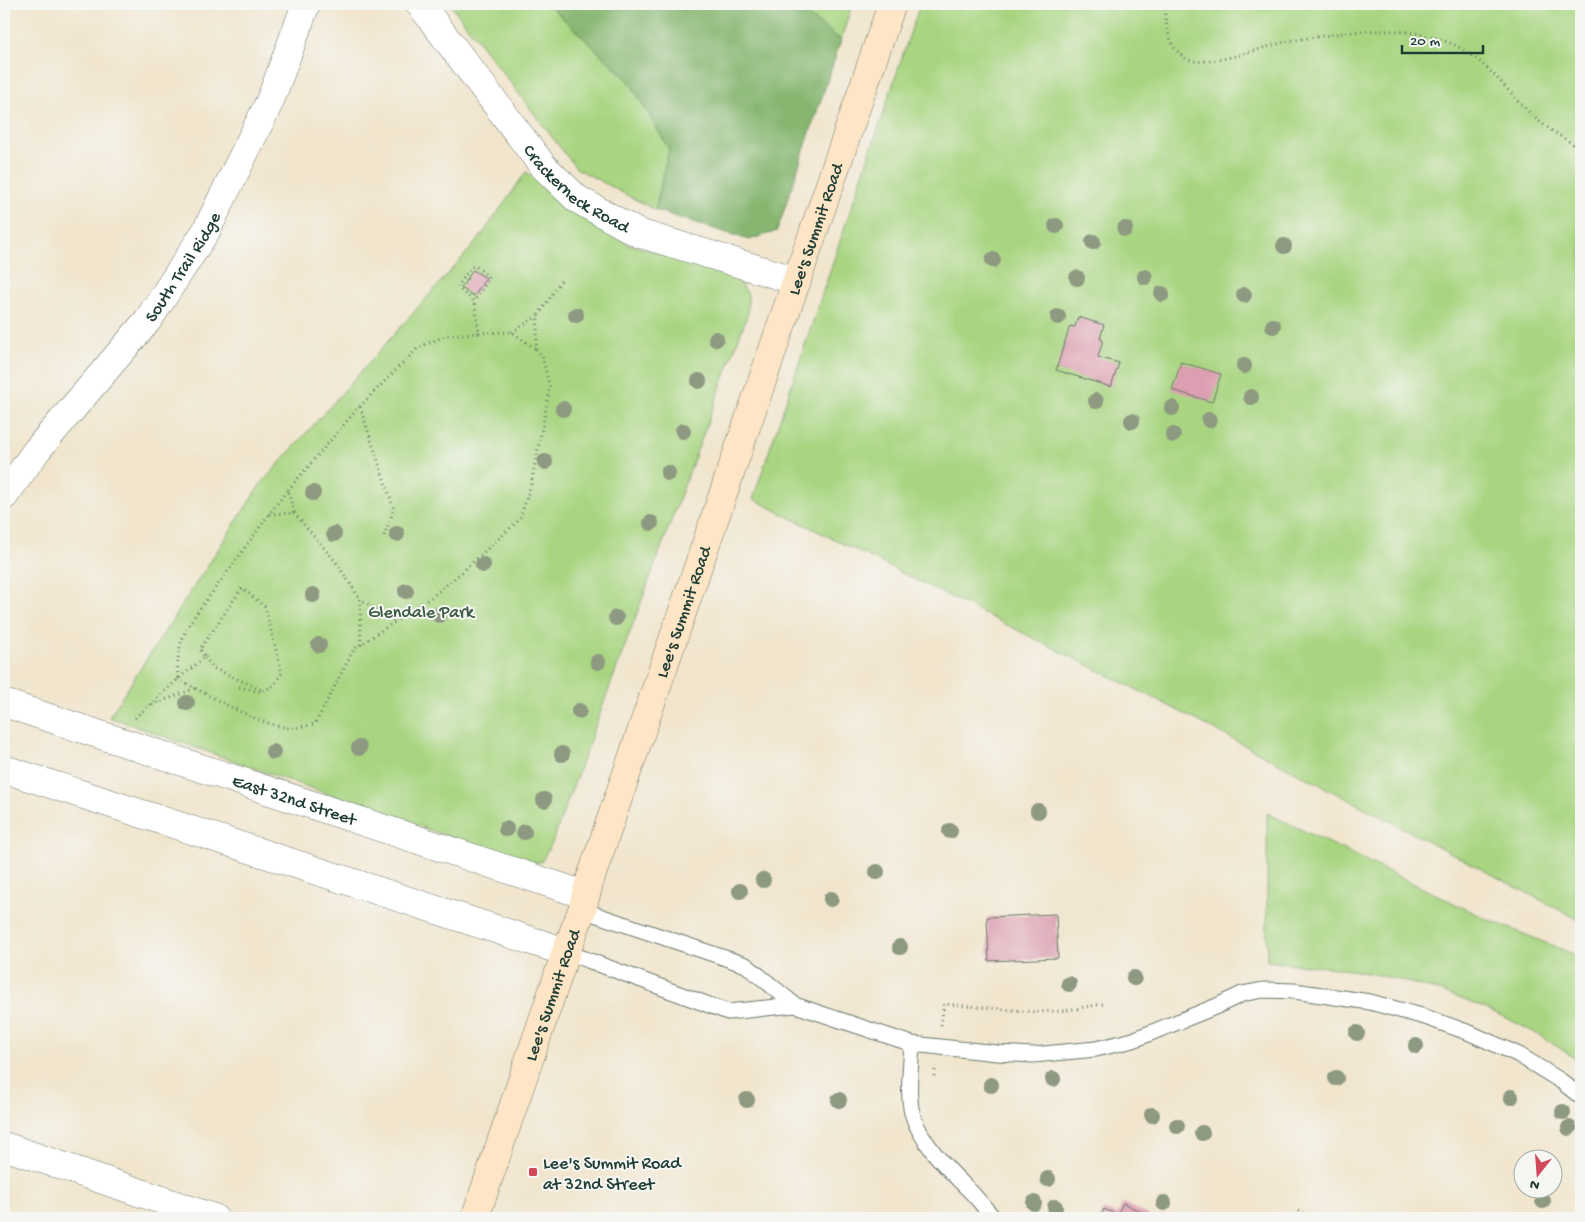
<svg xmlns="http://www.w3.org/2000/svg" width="1585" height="1222" font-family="'Gochi Hand',sans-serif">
	<rect width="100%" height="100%" fill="#f6f6f2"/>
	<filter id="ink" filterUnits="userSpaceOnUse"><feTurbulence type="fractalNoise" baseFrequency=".02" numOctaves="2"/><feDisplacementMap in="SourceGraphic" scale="10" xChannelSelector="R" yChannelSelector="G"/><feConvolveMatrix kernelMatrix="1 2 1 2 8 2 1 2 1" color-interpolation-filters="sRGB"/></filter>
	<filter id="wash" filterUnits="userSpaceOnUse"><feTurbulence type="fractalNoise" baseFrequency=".0096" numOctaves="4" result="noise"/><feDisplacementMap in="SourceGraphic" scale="20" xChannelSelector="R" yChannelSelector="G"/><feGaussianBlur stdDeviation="1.12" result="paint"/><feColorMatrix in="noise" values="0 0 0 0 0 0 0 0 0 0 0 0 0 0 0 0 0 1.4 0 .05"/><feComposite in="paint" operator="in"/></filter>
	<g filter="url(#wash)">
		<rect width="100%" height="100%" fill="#f1e5cd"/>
		<g fill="#a9d581" stroke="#64895a">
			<path d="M450 4H548L629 81 669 149 655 210 576 168Z"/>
			<path d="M793 4H852L841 40Z"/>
			<path d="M920 4H1581V921L1154 698 753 499Z"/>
			<path d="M526 172 629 244 736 278 748 294V313L552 843 541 862 524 863 109 717 260 485 479 239Z"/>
			<path d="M1267 813 1489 920 1581 957V1063C1521 1018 1447 989 1373 974 1338 967 1302 965 1267 961Z"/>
		</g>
		<path fill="#86b66f" stroke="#527a52" d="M548 4H793L841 40 777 231 749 240 655 210 669 149 629 81Z"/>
		<g id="blocks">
			<g fill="#dc9eb1">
				<path d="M473 270 486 278 474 296 461 288Z"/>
				<path d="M1078 317 1104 325 1100 339 1103 340 1098 357 1119 363 1111 387 1056 370 1070 326 1075 327Z"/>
				<path d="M1181 362 1221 374 1212 402 1172 390Z"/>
				<path d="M1056 914 1058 958 989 961 987 917Z"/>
				<path d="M1123 1203 1149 1216 1148 1218H1100L1104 1209 1117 1215Z"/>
			</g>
		</g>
	</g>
	<g filter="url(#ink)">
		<use href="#blocks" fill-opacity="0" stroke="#68786a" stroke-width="1"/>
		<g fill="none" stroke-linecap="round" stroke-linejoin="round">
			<defs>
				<g id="service">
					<path d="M582 910 746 965 795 1005 912 1044 997 1053 1033 1055 1096 1049 1133 1040 1217 1006 1242 994 1263 990 1294 991 1370 1002 1425 1017 1470 1033 1519 1055 1561 1081 1581 1097"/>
					<path d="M566 952 728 1012 795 1005"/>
					<path d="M912 1044C911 1066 907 1091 912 1113 921 1144 949 1170 971 1192 979 1200 986 1210 994 1218"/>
				</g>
				<g id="minor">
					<path id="s1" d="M420 4 543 166 577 199 638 233 797 281"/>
					<path id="s2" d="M4 496 37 450 148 320 206 231 270 101 306 4"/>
					<path id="s3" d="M4 703 585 895"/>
					<path d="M4 769 566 952"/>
					<path d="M4 1146 214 1218"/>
				</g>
				<g id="secondary">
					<path id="s4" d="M475 1218 566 952 582 910 590 880 892 4"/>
				</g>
			</defs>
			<use href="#service" stroke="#68786a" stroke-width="17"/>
			<use href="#minor" stroke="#68786a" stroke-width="29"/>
			<use href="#secondary" stroke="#68786a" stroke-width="29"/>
			<g stroke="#68786a" stroke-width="3" stroke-dasharray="1 4" stroke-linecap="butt">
				<path d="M1164 4C1166 23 1167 46 1185 58 1205 70 1262 47 1285 42 1299 39 1315 37 1330 35 1366 29 1407 28 1442 40 1485 55 1503 88 1534 117 1548 129 1565 139 1581 149"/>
				<path d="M512 332 538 316"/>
				<path d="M479 333 512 332 536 349"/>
				<path d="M360 407 394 509 384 536"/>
				<path d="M288 490 359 407 418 348 447 335 479 333 474 301 459 289 458 286 471 267 475 266 488 276V280L474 301"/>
				<path d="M294 513 336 562 360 599"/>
				<path d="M361 645 360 599 395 621"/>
				<path d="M205 657 213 668 264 691"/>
				<path d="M178 678C177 664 178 650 183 637 192 617 205 602 217 586 241 554 263 521 288 490L294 513 269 514"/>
				<path d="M178 679C207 694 261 727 292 728 300 728 308 725 315 724L354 649 429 599 461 573 520 519 531 484 550 388 542 356 536 349 538 316 562 279"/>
				<path d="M152 705 196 688"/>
				<path d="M135 718 178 679 205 657 200 649 242 588 265 607 282 673 274 685 262 692 239 687"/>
				<path d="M941 1025 944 1004 1035 1012 1062 1011 1103 1004"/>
				<path d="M934 1076 936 1066"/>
				<path d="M1299 1211 1314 1218"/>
			</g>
			<use href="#service" stroke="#fff" stroke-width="15"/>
			<use href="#minor" stroke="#fff" stroke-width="28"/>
			<use href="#secondary" stroke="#fee5c5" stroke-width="28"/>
		</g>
		<g fill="#8d9981">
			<circle cx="1056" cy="226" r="8"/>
			<circle cx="1125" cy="229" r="8"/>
			<circle cx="1093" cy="242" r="8"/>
			<circle cx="1284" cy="246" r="8"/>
			<circle cx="993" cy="260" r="8"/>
			<circle cx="1145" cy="277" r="8"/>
			<circle cx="1077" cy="278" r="8"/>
			<circle cx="1162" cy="294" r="8"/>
			<circle cx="1244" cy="295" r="8"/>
			<circle cx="576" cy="315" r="8"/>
			<circle cx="1058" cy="317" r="8"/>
			<circle cx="1273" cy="326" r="8"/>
			<circle cx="716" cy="339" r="8"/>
			<circle cx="1244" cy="366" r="8"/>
			<circle cx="699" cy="381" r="8"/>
			<circle cx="1251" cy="397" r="8"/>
			<circle cx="1096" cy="401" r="8"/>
			<circle cx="1172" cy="408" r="8"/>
			<circle cx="563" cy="409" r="8"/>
			<circle cx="1209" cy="420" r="8"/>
			<circle cx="1132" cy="421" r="8"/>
			<circle cx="683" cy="431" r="8"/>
			<circle cx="1173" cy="435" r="8"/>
			<circle cx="545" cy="462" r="8"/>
			<circle cx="668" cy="473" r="8"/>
			<circle cx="313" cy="493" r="8"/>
			<circle cx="651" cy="523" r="8"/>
			<circle cx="334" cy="534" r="8"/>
			<circle cx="397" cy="534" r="8"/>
			<circle cx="483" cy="565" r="8"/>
			<circle cx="406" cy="591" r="8"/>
			<circle cx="313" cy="595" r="8"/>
			<circle cx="439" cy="615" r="8"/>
			<circle cx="616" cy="618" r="8"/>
			<circle cx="319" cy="645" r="8"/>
			<circle cx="598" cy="662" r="8"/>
			<circle cx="187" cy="703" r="8"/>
			<circle cx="579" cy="711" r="8"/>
			<circle cx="359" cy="748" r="8"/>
			<circle cx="273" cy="752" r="8"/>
			<circle cx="562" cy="754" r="8"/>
			<circle cx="544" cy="800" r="8"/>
			<circle cx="1038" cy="811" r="8"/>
			<circle cx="506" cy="829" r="8"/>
			<circle cx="950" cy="831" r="8"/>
			<circle cx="524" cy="832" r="8"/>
			<circle cx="877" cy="872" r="8"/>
			<circle cx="763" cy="880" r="8"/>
			<circle cx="740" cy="891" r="8"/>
			<circle cx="831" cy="899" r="8"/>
			<circle cx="900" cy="947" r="8"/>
			<circle cx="1134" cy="978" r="8"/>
			<circle cx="1069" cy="984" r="8"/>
			<circle cx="1357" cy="1033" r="8"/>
			<circle cx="1416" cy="1046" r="8"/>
			<circle cx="1336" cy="1078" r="8"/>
			<circle cx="1053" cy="1079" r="8"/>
			<circle cx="991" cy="1085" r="8"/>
			<circle cx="1511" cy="1097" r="8"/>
			<circle cx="747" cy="1100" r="8"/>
			<circle cx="839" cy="1100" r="8"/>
			<circle cx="1563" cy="1112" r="8"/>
			<circle cx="1152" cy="1115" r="8"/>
			<circle cx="1177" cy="1126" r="8"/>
			<circle cx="1569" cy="1128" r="8"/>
			<circle cx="1202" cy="1133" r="8"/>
			<circle cx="1048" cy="1179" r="8"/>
			<circle cx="1543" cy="1201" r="8"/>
			<circle cx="1034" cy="1203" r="8"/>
			<circle cx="1164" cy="1203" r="8"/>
			<circle cx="1055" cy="1207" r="8"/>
		</g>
	</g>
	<rect fill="#d1495b" stroke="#f6f6f2" stroke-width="2" x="528" y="1167" width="10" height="10" rx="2.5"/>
	<g text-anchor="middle" stroke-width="4" stroke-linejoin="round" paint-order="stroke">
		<g font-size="18" fill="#1f3d34" stroke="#f6f6f2">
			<text dy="6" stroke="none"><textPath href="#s1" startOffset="244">Crackerneck Road</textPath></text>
			<text dy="6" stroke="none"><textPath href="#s4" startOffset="1046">Lee's Summit Road</textPath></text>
			<text dy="6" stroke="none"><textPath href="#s2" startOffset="291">South Trail Ridge</textPath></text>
			<text dy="6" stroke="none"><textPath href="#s4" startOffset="641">Lee's Summit Road</textPath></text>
			<text dy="6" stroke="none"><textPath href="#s3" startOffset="306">East 32nd Street</textPath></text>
			<text dy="6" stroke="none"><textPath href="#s4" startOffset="236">Lee's Summit Road</textPath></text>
		</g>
		<g font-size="18" fill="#3b5b43" stroke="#f6f6f2">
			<text x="421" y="617">Glendale Park</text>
		</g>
		<g font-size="18" fill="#1f3d34" stroke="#f6f6f2" text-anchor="start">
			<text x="543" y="1168">Lee's Summit Road<tspan x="543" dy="21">at 32nd Street</tspan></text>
		</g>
	</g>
	<rect width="1585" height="1222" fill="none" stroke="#f6f6f2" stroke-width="20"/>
	<g transform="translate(1538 1174) rotate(197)"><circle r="24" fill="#f6f6f2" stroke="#a0aca6"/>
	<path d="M0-4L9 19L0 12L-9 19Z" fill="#d1495b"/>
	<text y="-8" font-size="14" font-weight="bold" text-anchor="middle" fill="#1f3d34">N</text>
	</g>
	<path d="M1402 45v8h81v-8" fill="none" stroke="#1f3d34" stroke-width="2.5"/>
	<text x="1410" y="45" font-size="15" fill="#1f3d34" stroke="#f6f6f2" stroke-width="4" paint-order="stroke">20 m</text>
</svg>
